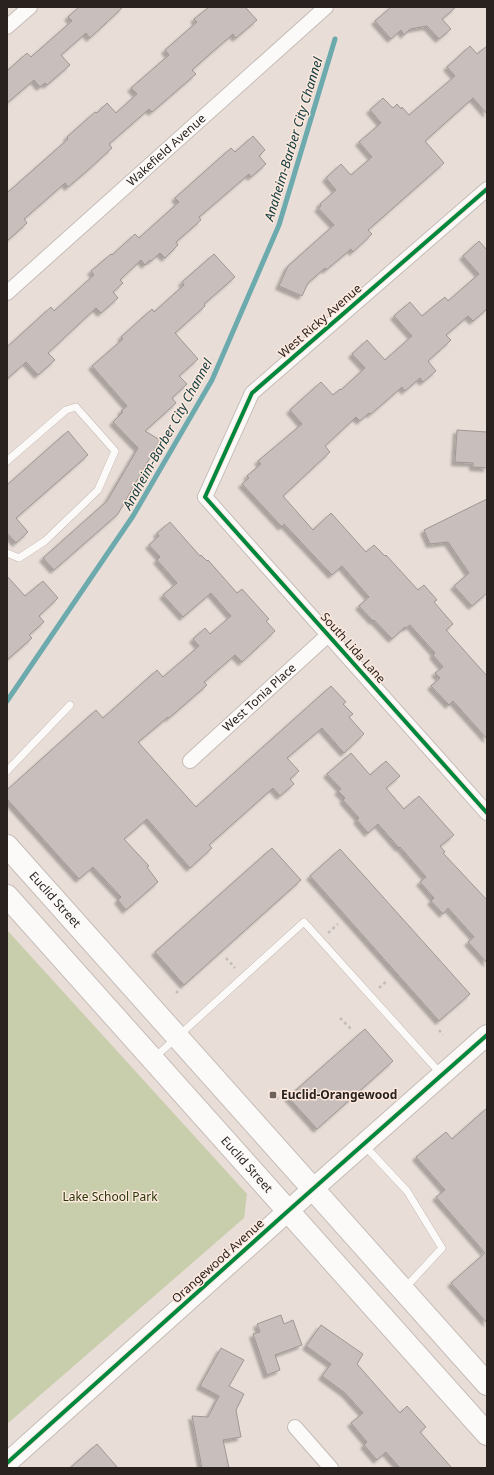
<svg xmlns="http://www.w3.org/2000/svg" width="494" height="1475" font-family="'Noto Sans',sans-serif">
	<defs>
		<filter id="shadow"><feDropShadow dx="-3.5" dy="3.5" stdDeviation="1" flood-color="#0004"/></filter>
	</defs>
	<rect width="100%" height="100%" fill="#e8ddd7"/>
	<path fill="#c8ceab" d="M7 930 247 1194 244 1218 7 1424Z"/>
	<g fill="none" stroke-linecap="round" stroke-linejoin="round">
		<path stroke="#6daaae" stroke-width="5" d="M7 701 133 516 212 380 279 225 335 39"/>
	</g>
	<g fill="#c8bfbc" stroke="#9f9793" filter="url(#shadow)">
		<path d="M79 7H123L90 38 86 33 61 55 70 65 47 85 45 83 40 87 34 80 7 103V71L27 53 31 57 72 21 68 17Z"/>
		<path d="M209 7H245L257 20 236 38 233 34 211 53 192 70 196 74 152 112 149 109 109 144 112 148 88 170 68 187 65 183 24 219 27 223 7 241V193L68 139 67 137 95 112 97 113 107 103 116 113 137 94 131 88 169 55 165 50 197 22 194 19Z"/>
		<path d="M391 7H456L442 19 451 29 439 39 427 26 410 29 404 35 401 30 391 39 375 21Z"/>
		<path d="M470 46 477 54 487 46V114L473 98 425 141 444 163 368 230 372 234 353 252 351 249 326 270 325 268 308 283 302 296 279 286 288 266 334 225 318 208 321 206 320 204 336 190 326 178 341 164 351 175 372 157 359 142 381 123 370 110 383 98 393 108 397 104 401 109 402 107 409 115 455 76 447 67Z"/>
		<path d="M253 136 265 150 259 156 266 164 251 177 249 174 199 217 201 220 176 242 178 245 165 258 160 253 151 261 150 260 145 265 141 260 120 280 123 283 113 292 118 298 101 313 96 308 48 353 55 360 38 375 26 362 7 379V347L51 307 54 311 94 275 91 271 111 254 112 255 135 234 139 238 179 202 175 198 231 148 235 152Z"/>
		<path d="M479 241 487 250V309L473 321 468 316 446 335 451 340 428 361 436 371 423 382 420 378 405 391 402 387 371 414 369 413 360 421 356 417 325 446 330 452 283 496 313 530 331 513 366 552 374 545 385 556 386 555 418 590 424 585 437 600 434 602 453 624 446 630 487 676V739L453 701 449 705 431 686 440 678 435 673 443 667 433 655 435 653 410 625 406 628 405 627 392 639 374 620 373 621 359 606 369 597 342 566 332 575 284 524 282 527 242 484 249 478 247 476 261 464 258 461 302 424 290 410 321 382 333 395 340 389 341 390 365 368 352 354 367 340 385 360 412 336 394 316 410 302 422 316 445 297 448 301 479 274 463 256Z"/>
		<path d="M214 254 235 277 204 304 205 306 175 333 198 359 179 376 187 384 172 398 176 403 145 431 160 440 118 514 54 570 43 558 107 501 138 448 113 422 123 412 121 411 127 406 92 366 123 339 121 337 152 309 154 312 184 285 182 282Z"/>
		<path d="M457 430 487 432V468L473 467V463L455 462Z"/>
		<path d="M68 431 88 455 16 518 28 532 16 543 7 533V485Z"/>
		<path d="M487 499V593L472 606 454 586 469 573 448 542 430 544 424 530Z"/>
		<path d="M170 522 200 556 201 555 207 561 208 560 237 593 242 589 269 619 266 621 275 631 242 662 235 655 204 682 207 685 169 718 168 717 138 742 196 807 331 686 346 702 343 704 353 714 349 717 364 734 344 753 322 728 287 758 299 771 290 779 294 784 280 796 273 788 209 845 212 848 190 868 147 819 124 839 149 866 147 867 158 882 126 910 118 900 121 897 93 867 79 879 7 799V790L96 710 103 718 157 670 163 677 199 646 193 639 205 628 210 634 231 616 211 593 183 617 163 595 177 583 157 560 160 557 149 545 159 536 157 533Z"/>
		<path d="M7 576 25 596 43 581 58 598 39 616 44 622 29 635 32 638 7 660Z"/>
		<path d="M351 753 370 775 386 761 400 776 386 788 404 809 419 796 454 835 440 846 445 852 443 853 487 900V963L468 942 474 937 448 908 443 914 431 901 434 898 420 882 426 877 400 847 399 848 378 824 368 833 357 820 359 818 343 800 345 798 338 791 341 789 327 774Z"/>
		<path d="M272 848 301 880 184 985 155 952Z"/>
		<path d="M340 849 470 994 439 1021 310 876Z"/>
		<path d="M365 1029 393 1061 317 1129 288 1097Z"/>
		<path d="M487 1108V1323L451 1283 485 1253 436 1197 445 1190 416 1157 446 1132 452 1139Z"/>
		<path d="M281 1315 284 1324 293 1320 302 1345 275 1355 280 1370 267 1375 253 1334 260 1332 257 1324Z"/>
		<path d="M321 1325 363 1354 357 1364 400 1413 407 1406 426 1427 420 1432 452 1468H400L386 1452 377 1460 364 1445 367 1442 351 1423 363 1413 345 1393 322 1376 331 1364 306 1346Z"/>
		<path d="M221 1348 244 1360 229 1386 244 1394 236 1410 241 1437 223 1440 229 1468H202L192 1416 208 1417 219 1396 200 1386Z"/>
		<path d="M97 1444 118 1468H70Z"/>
	</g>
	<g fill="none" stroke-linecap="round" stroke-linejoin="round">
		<defs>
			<g id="lane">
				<path d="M7 461 66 410 76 407 115 451 98 490 45 541 19 558 7 553"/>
				<path d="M7 771 70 705"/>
				<path d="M154 1058 304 922 441 1074"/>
				<path d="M364 1145 407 1191 442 1248 405 1288"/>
			</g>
			<g id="street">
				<path d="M7 27 30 7"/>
				<path d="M487 189 252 393 205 497 487 813"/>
				<path id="s1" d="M7 293 326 7"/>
				<path id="s2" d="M190 761 328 635"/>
				<path d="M295 1427 331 1468"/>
			</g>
			<path id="secondary" d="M7 1463 288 1211 487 1035"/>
			<g id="primary">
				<path id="s3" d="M7 846 487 1384"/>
				<path id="s4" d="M7 896 487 1434"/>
			</g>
		</defs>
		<use href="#lane" stroke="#c5bcb7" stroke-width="8"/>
		<use href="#street" stroke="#c5bcb7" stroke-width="16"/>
		<use href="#secondary" stroke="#c5bcb7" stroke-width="22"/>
		<use href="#primary" stroke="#c5bcb7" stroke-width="24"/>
		<g stroke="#c3bfbd" stroke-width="2.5" stroke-dasharray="3 3" stroke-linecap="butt">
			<path d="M328 933 338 924"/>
			<path d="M226 958 235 968"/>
			<path d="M379 988 388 980"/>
			<path d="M176 993 178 991"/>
			<path d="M340 1018 351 1029"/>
			<path d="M439 1030 443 1035"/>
			<path d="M276 1099 279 1097"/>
		</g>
		<use href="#lane" stroke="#fcfaf9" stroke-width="7"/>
		<use href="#street" stroke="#fcfaf9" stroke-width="14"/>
		<use href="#secondary" stroke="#fcfaf9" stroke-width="20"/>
		<use href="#primary" stroke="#fcfaf9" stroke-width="22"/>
		<defs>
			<g id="cycleway">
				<path d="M487 189 252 393 205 497 487 813"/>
				<path d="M7 1463 288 1211 487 1035"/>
			</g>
		</defs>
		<use href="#cycleway" stroke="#fce8dd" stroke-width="6"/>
		<use href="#cycleway" stroke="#00873e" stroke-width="4"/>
	</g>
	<rect fill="#6c635f" stroke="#fce8dd" stroke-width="1.5" x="269" y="1091" width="8" height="8" rx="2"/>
	<g text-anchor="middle" stroke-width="3" stroke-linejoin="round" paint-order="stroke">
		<g font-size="12" fill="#29221e" stroke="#fce8dd">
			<text dy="4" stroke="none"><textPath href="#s1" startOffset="214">Wakefield Avenue</textPath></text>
			<text transform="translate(320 321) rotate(-41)" y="4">West Ricky Avenue</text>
			<text transform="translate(353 648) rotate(48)" y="4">South Lida Lane</text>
			<text dy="4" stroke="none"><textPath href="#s2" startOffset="94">West Tonia Place</textPath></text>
			<text dy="4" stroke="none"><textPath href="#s3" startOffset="72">Euclid Street</textPath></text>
			<text dy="4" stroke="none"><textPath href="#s4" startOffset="360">Euclid Street</textPath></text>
			<text transform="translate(218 1261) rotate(-42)" y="4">Orangewood Avenue</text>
		</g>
		<g font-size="12" font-weight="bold" fill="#29221e" stroke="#fce8dd" text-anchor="start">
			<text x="281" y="1099">Euclid-Orangewood</text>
		</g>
		<g font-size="12" fill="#293607" stroke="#fce8dd">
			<text x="110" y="1201">Lake School Park</text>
		</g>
		<g font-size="13" font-style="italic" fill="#103b3e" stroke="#fce8dd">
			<text transform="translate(293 139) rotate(-73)" y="5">Anaheim-Barber City Channel</text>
			<text transform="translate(167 434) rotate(-61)" y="5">Anaheim-Barber City Channel</text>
		</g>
	</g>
	<rect width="494" height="1475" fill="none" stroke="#29221e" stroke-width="16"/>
</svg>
